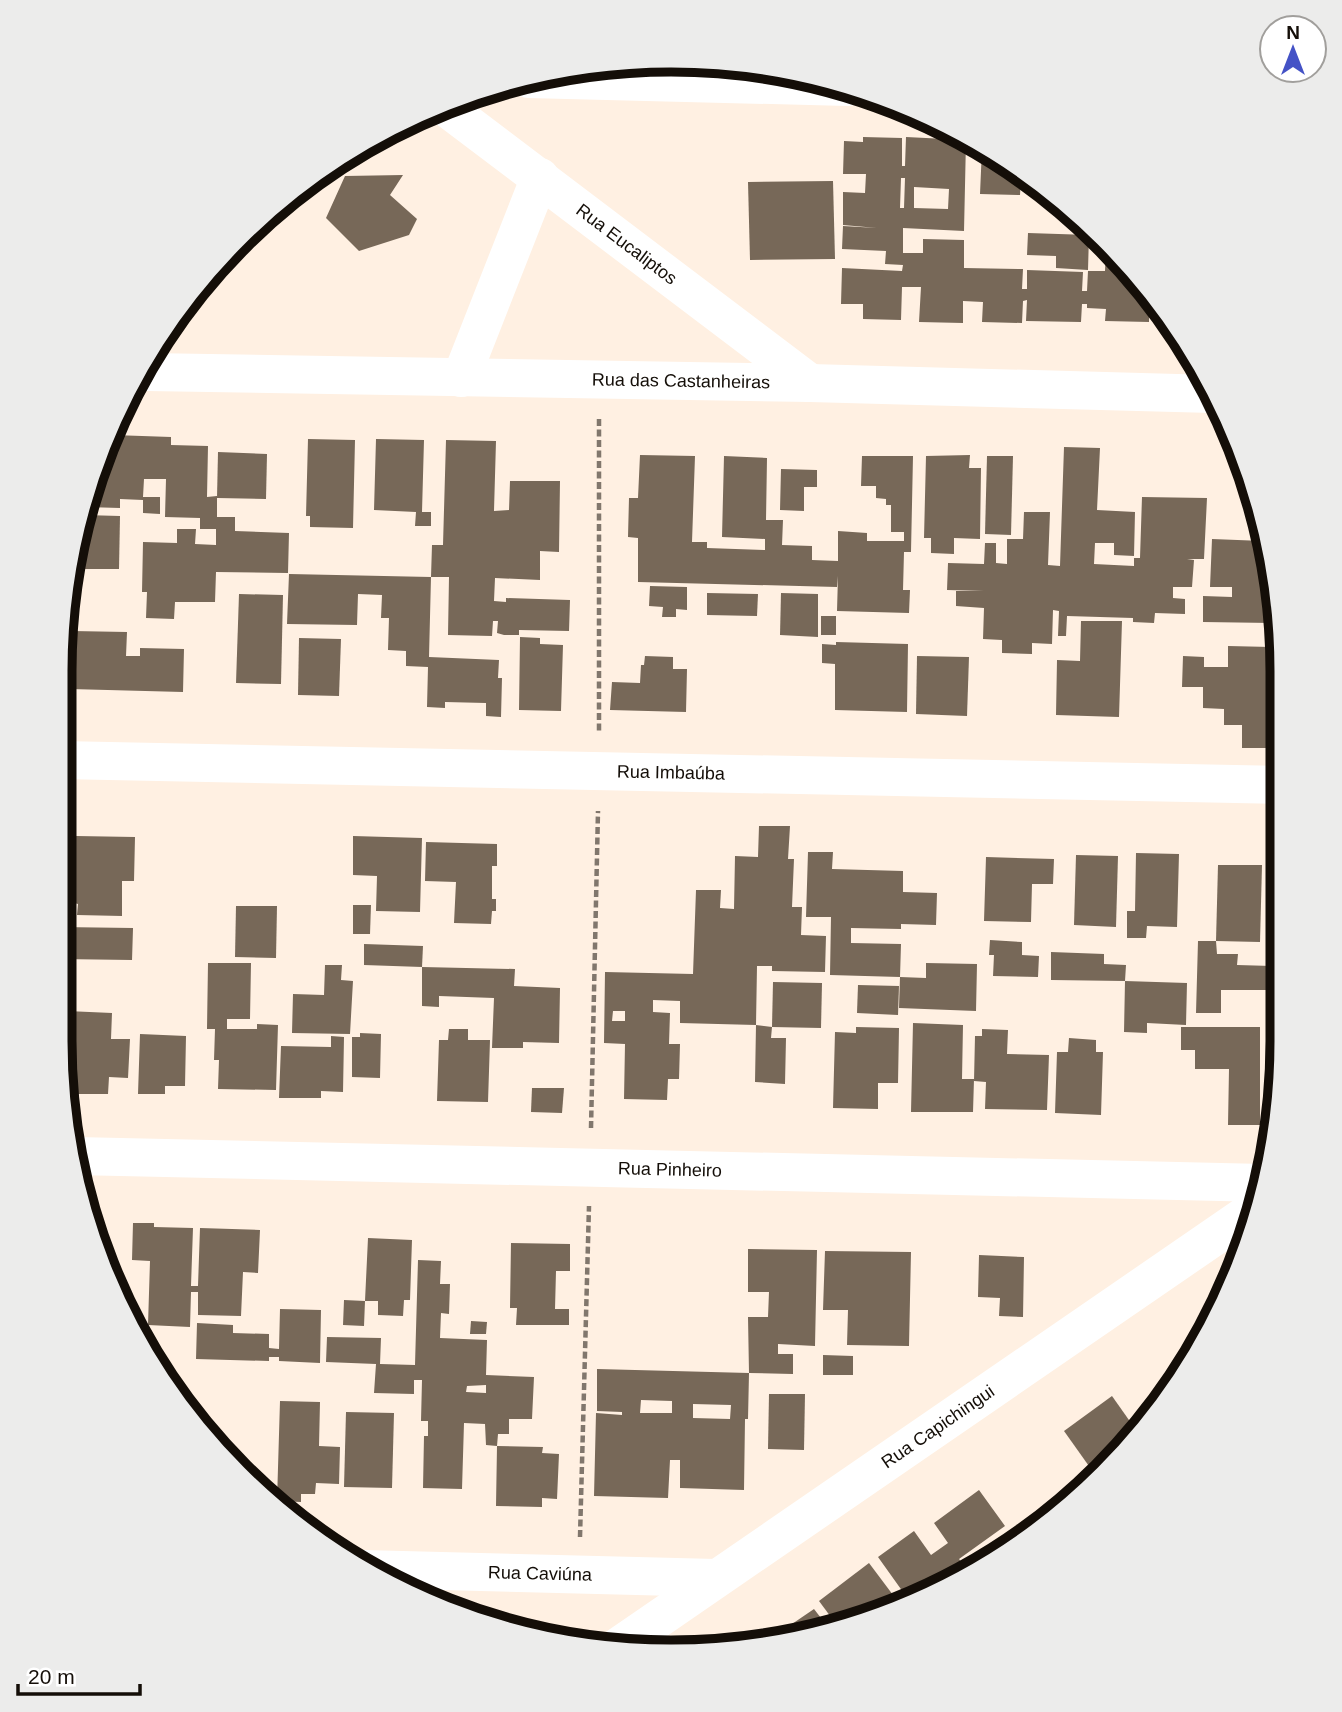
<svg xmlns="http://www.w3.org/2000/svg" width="1342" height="1712" font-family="Arial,sans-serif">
	<rect width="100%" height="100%" fill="#fff0e2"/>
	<g fill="#776858" fill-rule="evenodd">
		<path d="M863 137 902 138V166H905L906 137 966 140 964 231 903 228V253H923V239L964 240V268L1023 269 1022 289H1027V270L1083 272 1082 291H1087L1088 271H1105L1106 249 1111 250 1130 268 1163 313 1149 312V322L1105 321 1106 309 1087 308V304H1082L1081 322 1026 321 1027 300 1023 301 1022 323 982 322 983 302 963 301V323L919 322 921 287H902L901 320 863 319V304H841L842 268 902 271 903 265 885 264 886 251 842 249 843 226 877 228 843 225V192L865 193 866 174H843L844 141 863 142ZM901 178H905L904 208H900ZM914 187 949 189 948 209 914 208Z"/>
		<path d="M982 148 1032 179 1021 178 1020 195 980 194Z"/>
		<path d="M403 175 390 195 417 219 409 235 359 251 326 218 345 176Z"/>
		<path d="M833 181 835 259 750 260 748 182Z"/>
		<path d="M1040 184 1043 186 1055 197 1040 196Z"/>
		<path d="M1028 233 1089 235 1088 270 1056 268V256L1027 255Z"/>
		<path d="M1165 316 1172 326 1177 333H1165Z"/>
		<path d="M113 435 171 437V445L208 446 207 497 217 496V517H235V531L289 533 288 573 216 572 215 602H175L174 619 146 618 147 592H142L143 542 177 543V529H196L195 544 216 545V529H200V518L165 517 166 479H144L143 497H160V514L143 513V497V500L120 499V508L86 507 92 474Z"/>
		<path d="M308 439 355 440 353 528 310 527V516H306Z"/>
		<path d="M376 439 424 440 422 512H431V526H415L416 512 374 510Z"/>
		<path d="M446 440 496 441 494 511 509 510 510 481H560L559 552 540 551V580L495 578 494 601 506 602V598L570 600 569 631 519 630V635H504L497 633 498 621H493L492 636 448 635 449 577H431L432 545H443Z"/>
		<path d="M1064 447 1100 448 1097 510 1135 512 1134 556 1114 555V543H1095L1094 564 1134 566V558H1140L1142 497 1207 498 1204 559H1187L1194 560 1192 587H1173V598L1185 599V614L1155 613 1154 623 1133 622V618L1067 616 1066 636H1058L1059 611 1053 610 1052 644 1032 643V654L1002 653V640L983 639 984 608 956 606V591H984L947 590 948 563 984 564 985 543H996V563L1007 564V539H1023L1024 512H1050L1048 565 1060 566Z"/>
		<path d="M218 452 267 454 266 499 217 498Z"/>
		<path d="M640 455 695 456 692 542H707V548L765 550V539L722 537 724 456 767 458 766 520H783L782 545 812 546V560L838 561V531L867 533V541H904V532H891V505H886V499L876 498V486H861L862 456H913L911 552H904L903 590H910L909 613 837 611 838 576 837 587 638 582V538L628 537 629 498H638Z"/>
		<path d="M970 455 969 468H981L980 539 954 538V554L931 553V538H924L926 456Z"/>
		<path d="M987 456H1013L1011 535 985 534Z"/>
		<path d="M781 469 817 470V487H804V511L780 510Z"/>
		<path d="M84 515 120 516 119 569H73Z"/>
		<path d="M1212 539 1263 541 1269 571H1263L1262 597H1275L1280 623 1203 622V596L1232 597V587H1210Z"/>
		<path d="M289 574 431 577 429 657 499 660 498 678H502L501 717 486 716V703L445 702V708L427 707 428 667 406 666V651L388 650 389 618H381L382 595 358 594 357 625 287 624Z"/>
		<path d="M650 586 687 587V610L676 609V617H662L663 607 649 606Z"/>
		<path d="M707 593 758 594 757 616 707 615Z"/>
		<path d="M781 593 818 594V637L780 635Z"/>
		<path d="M239 594 283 595 281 684 236 683Z"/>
		<rect x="821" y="616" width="15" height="19"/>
		<path d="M1081 621H1122L1119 717 1056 715 1057 660 1080 661Z"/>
		<path d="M72 631 127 632 126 656H140V648L184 649 183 692 70 689Z"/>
		<path d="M520 637 540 638V644L563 645 561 711 519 710Z"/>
		<path d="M299 638 341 639 339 696 298 695Z"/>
		<path d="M836 642 908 644 907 712 835 710V664L822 663V644L836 645Z"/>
		<path d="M1228 646 1271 647 1270 689H1278L1277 748H1242V725H1224V709L1203 708V687H1182L1183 656 1204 657V667H1228Z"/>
		<path d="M645 656 673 657V669H687L686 712 610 710 612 682 640 683 641 665H644Z"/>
		<path d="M917 656 969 657 967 716 916 714Z"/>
		<path d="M759 826H790L788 859H794L792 907H802L801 935 826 936 825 972 772 971V966H757L756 1025 680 1023V1001L653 1000V1012L670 1013 669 1044H680L679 1079H668L667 1100 624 1099 625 1044 604 1043 605 972 693 974 696 890H721L720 908 734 909 735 856 758 857ZM613 1011H625V1021H612Z"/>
		<path d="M76 836 135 837 134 881H122V916L77 915 78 904 74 903Z"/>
		<path d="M353 836 422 838 420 912 376 911 377 876 353 875Z"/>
		<path d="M426 842 497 844V866H492V899H496V911H492L491 924 454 923 456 882 425 881Z"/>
		<path d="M808 852H833L832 869 903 871V892L937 893 936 925 901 924V929L851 928V943L901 944 900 977 830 975 831 917H806Z"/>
		<path d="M1136 853 1179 854 1177 927 1147 926 1146 938H1127V911H1135Z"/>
		<path d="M1076 855 1118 856 1116 927 1074 925Z"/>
		<path d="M986 857 1054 859 1053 884H1032L1031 922 984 921Z"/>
		<path d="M1218 865H1262L1260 942 1216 941Z"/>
		<path d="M353 905H371L370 934H353Z"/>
		<path d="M236 906H277L276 958 235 957Z"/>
		<path d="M1273 918H1282V1041L1278 1092H1270L1272 990H1221V1013H1196L1198 941H1216L1217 954H1238L1237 965 1272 966Z"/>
		<path d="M60 927 133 928 132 960 60 959Z"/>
		<path d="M990 940 1022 942V955L1039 956 1038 977 993 976 994 955H989Z"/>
		<path d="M364 944 423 946 422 967 364 965Z"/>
		<path d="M1051 952 1104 954V964L1126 965 1125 981 1187 983 1186 1025 1147 1023V1033L1124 1032 1125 981 1051 980Z"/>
		<path d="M208 963H251L250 1019H227V1029H257V1024L278 1025 276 1090 218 1089 219 1060H214L215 1029H207Z"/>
		<path d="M926 963 977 964 976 1011 899 1008 900 977 926 978Z"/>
		<path d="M325 965H342L341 980 353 981 350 1034 292 1033 293 994 324 995Z"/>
		<path d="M422 967 515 969 514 986 560 988 559 1043 523 1042V1048H492L494 998 439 996V1007L422 1006Z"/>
		<path d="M773 982 822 983 821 1028 772 1027Z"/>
		<path d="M858 985 899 986 898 1015 857 1013Z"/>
		<path d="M67 1011 112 1013 111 1039H130L128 1078 109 1077 108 1094H66Z"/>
		<path d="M913 1023 963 1025 962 1079H974L973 1112H911Z"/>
		<path d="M756 1025 772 1027 771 1038H786L785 1084 755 1082Z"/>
		<path d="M856 1027 899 1028 898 1083H878V1109L833 1108 835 1032 856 1033Z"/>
		<path d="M1181 1027H1260V1125H1228L1229 1069H1195V1050H1181Z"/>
		<path d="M449 1029H468V1040H490L488 1102 437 1101 439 1040H448Z"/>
		<path d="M982 1029 1008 1030 1007 1054 1049 1055 1047 1110 985 1109 986 1082 974 1081 975 1036H982Z"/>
		<path d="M360 1033 381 1034 380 1078 352 1077V1037H360Z"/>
		<path d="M140 1034 186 1036 185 1086H165V1094H138Z"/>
		<path d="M331 1036 344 1037 343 1092 321 1091V1098H279L281 1046 331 1047Z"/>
		<path d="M1069 1038 1096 1040V1052H1103L1101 1115 1055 1113 1057 1052H1068Z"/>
		<path d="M532 1088H564L562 1113 531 1112Z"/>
		<path d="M133 1223H154V1227L193 1228 191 1286H198L200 1228 260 1230 258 1273 243 1272 241 1316 198 1315V1292H191L190 1327 148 1325 150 1261 132 1260Z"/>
		<path d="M368 1238 412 1240 410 1300H404L403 1316 378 1315V1301H365L364 1326 343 1325 344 1300 365 1301Z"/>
		<path d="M511 1243 570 1244V1271H556L555 1309H569V1325H516L517 1308H510Z"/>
		<path d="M748 1249 817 1250 815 1346 778 1344V1354H793V1374L749 1373 748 1317H768L769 1292H748Z"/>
		<path d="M825 1251 911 1252 909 1346 847 1345 848 1310H823Z"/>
		<path d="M979 1255 1024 1257 1023 1317 999 1316 1000 1298 978 1297Z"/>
		<path d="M418 1260 441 1261 440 1284H450L449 1314 441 1313 440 1338 487 1340 486 1375 534 1377 532 1419H509V1434H498L497 1446 486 1445 485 1424 464 1423 462 1489 423 1488 424 1436H428V1421H421L422 1380H414V1394L374 1393 376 1364 326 1362 327 1337 381 1338 380 1364 415 1365ZM486 1385V1393L466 1392 467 1386Z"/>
		<path d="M280 1309 321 1310 320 1363 279 1361V1357H269V1361L196 1359 197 1323 233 1325V1333L269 1334V1348L279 1349Z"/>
		<path d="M471 1321 487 1322 486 1334H470Z"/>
		<path d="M823 1355 853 1356V1375H823Z"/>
		<path d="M597 1369 749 1373 748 1419H745L744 1490 680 1488V1460H670L668 1498 594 1496 596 1413 622 1415V1412L597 1411ZM641 1400 672 1401V1413H640ZM693 1404 731 1405 730 1419 693 1418Z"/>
		<path d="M769 1394H805L804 1450 768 1449Z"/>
		<path d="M1112 1396 1136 1430 1096 1476 1064 1431Z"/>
		<path d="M280 1401 320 1402 319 1446 340 1447 339 1484 316 1483 315 1494H301V1502L277 1501Z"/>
		<path d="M346 1412 394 1413 392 1488 344 1487Z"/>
		<path d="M497 1446 543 1447 542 1453 559 1454 557 1499 542 1498V1507L496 1506Z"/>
		<path d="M979 1490 1005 1526 959 1559 970 1573 908 1599 878 1557 914 1531 931 1555 948 1543 934 1523Z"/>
		<path d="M1044 1505 1052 1516 976 1571 972 1565 1028 1525 1025 1520Z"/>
		<path d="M869 1563 899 1603 839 1628 819 1601Z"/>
		<path d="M814 1609 831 1631 770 1639Z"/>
	</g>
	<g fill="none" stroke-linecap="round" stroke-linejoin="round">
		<g stroke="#81776d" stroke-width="4.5" stroke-dasharray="7 3.5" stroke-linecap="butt">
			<path d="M599 419V732"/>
			<path d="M591 1128 598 811"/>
			<path d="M580 1537 589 1206"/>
		</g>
		<g stroke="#fff" stroke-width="38">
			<path d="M528 79 848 87"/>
			<path id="s1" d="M444 106 810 383"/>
			<path id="s2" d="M147 372 810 383 1213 394"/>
			<path d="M461 378 540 177"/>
			<path id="s3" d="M60 760 1282 785"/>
			<path id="s4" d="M75 1156 1264 1183"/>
			<path id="s5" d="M363 1569 716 1578"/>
			<path id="s6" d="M619 1646 1256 1208"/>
		</g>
	</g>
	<g text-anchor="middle" stroke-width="5" stroke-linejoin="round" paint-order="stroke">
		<g font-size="18" fill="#140e08" stroke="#fff">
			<text dy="6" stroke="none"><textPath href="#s1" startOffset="229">Rua Eucaliptos</textPath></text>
			<text dy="6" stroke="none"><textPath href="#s2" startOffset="534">Rua das Castanheiras</textPath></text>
			<text dy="6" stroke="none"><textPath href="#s3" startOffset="611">Rua Imbaúba</textPath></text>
			<text dy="6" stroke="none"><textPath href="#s4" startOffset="595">Rua Pinheiro</textPath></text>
			<text dy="6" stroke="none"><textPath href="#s6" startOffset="387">Rua Capichingui</textPath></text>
			<text dy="6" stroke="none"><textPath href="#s5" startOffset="177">Rua Caviúna</textPath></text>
		</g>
	</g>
	<path d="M0 0H1342V1712H0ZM671 72H671A599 599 0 0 1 1270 671V1041A599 599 0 0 1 671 1640H671A599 599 0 0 1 72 1041V671A599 599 0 0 1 671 72Z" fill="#ececeb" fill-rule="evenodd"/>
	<path fill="none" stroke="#140e08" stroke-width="9" d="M671 72H671A599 599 0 0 1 1270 671V1041A599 599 0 0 1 671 1640H671A599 599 0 0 1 72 1041V671A599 599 0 0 1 671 72Z"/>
	<g transform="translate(1293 49)"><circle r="33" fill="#ffffff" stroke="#a19f9c" stroke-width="2"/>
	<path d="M0-5L12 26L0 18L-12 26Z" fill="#4452c6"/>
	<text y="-10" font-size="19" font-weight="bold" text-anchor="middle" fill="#140e08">N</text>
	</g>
	<path d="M18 1684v10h122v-10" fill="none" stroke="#140e08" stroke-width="3.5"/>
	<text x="28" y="1684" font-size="21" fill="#140e08" stroke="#ffffff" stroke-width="5" paint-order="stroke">20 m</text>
</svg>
